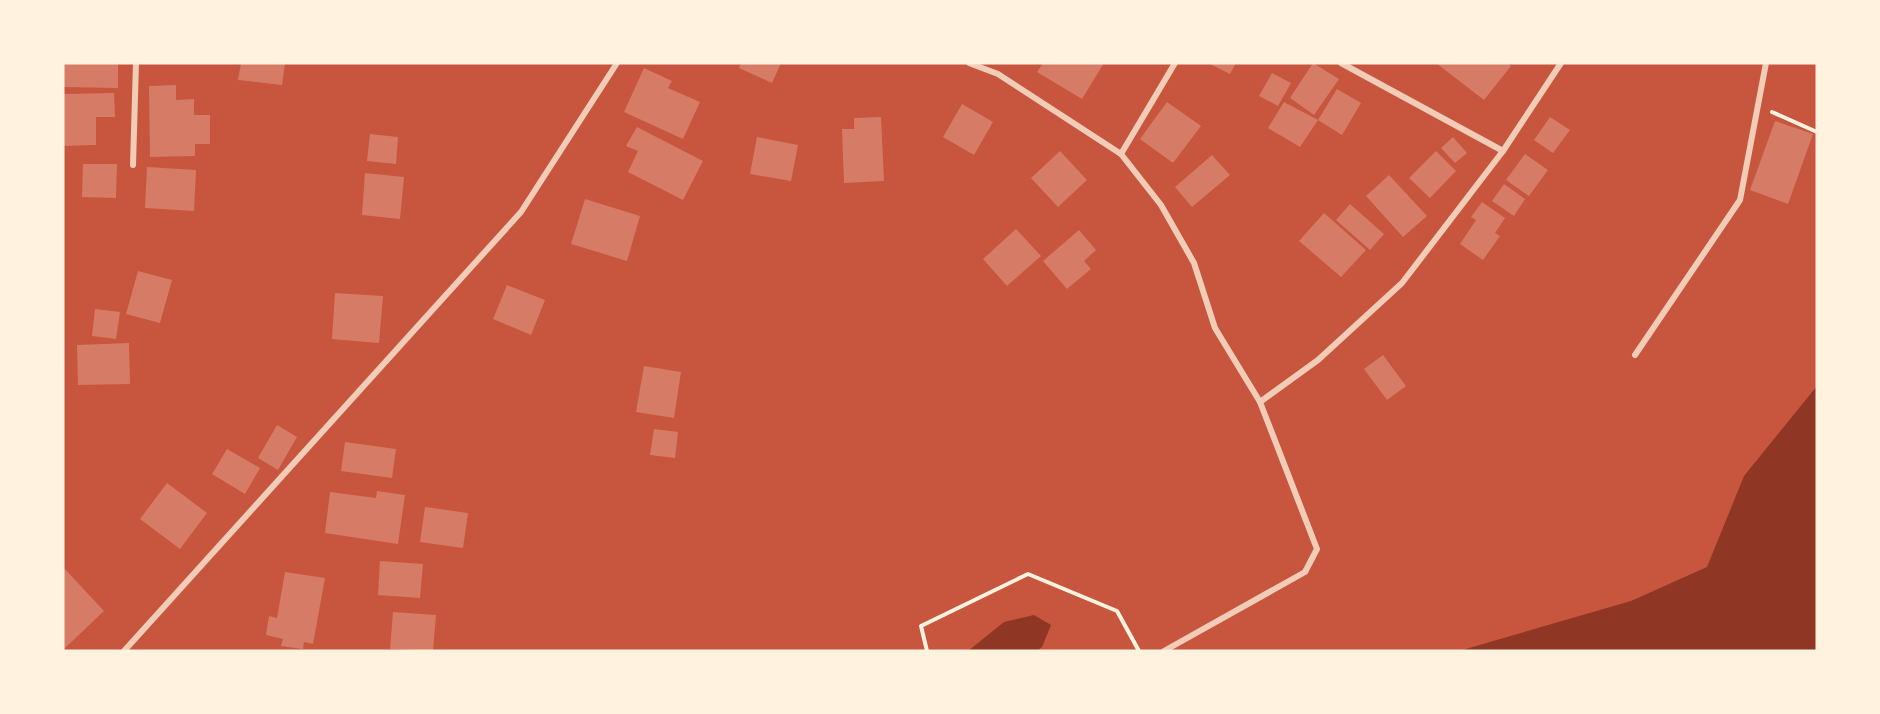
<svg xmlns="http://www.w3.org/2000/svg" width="1880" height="714" font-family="Arial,sans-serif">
	<rect width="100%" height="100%" fill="#c8553d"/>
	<g fill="#8f3625">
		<path d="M1817 386V651H1459L1631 601 1707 567 1744 476Z"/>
		<path d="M1034 615 1051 625 1042 647 1037 651H968L1004 622Z"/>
	</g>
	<g fill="#d67c66">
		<path d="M63 63H118V88L63 87Z"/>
		<path d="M241 63H285L282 85 238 80Z"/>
		<path d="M741 63H781L772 83 739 68Z"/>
		<path d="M1043 63H1104L1082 99 1037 72Z"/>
		<path d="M1208 63H1236L1230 74Z"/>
		<path d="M1313 63 1339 79 1314 115 1290 98Z"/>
		<path d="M1436 63H1507L1511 66 1484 100Z"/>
		<path d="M644 68 672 81 668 88 700 102 683 139 624 112Z"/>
		<path d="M1272 73 1291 83 1278 106 1259 96Z"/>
		<path d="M176 85V100L194 99V115H210V144H195V156L150 157 149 86Z"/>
		<path d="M1337 89 1361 103 1342 135 1318 120Z"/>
		<path d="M114 93 115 117H96V145L63 146V94Z"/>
		<path d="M1167 102 1201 126 1173 163 1140 139Z"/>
		<path d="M1284 102 1318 120 1300 147 1268 128Z"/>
		<path d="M962 104 993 122 974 155 943 137Z"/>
		<path d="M881 117 884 181 844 183 842 129H854V118Z"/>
		<path d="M1550 117 1570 130 1553 153 1534 140Z"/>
		<path d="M1775 121 1813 134 1788 204 1750 190Z"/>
		<path d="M637 127 703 161 683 200 628 172 638 151 626 146Z"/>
		<path d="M370 134 398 137 396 164 367 161Z"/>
		<path d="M757 137 798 145 791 181 750 174Z"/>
		<path d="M1453 137 1467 153 1455 163 1441 148Z"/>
		<path d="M1060 151 1087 180 1058 207 1031 178Z"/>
		<path d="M1436 151 1456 171 1430 198 1409 178Z"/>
		<path d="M1525 154 1548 170 1529 196 1506 180Z"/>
		<path d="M1212 155 1230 175 1192 207 1175 187Z"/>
		<path d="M83 164H117L116 198 82 197Z"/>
		<path d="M147 167 196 170 194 211 145 208Z"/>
		<path d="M365 173 404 177 400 219 362 215Z"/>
		<path d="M1389 175 1427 216 1403 237 1366 196Z"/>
		<path d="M1504 184 1525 199 1514 216 1492 201Z"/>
		<path d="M585 199 640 216 627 261 571 244Z"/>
		<path d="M1482 202 1505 218 1495 233 1500 236 1483 260 1460 244 1476 220 1471 217Z"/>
		<path d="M1350 204 1384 234 1370 250 1336 220Z"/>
		<path d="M1324 213 1366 250 1341 277 1299 241Z"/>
		<path d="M1016 229 1041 256 1007 286 983 259Z"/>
		<path d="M1079 230 1096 250 1084 261 1091 269 1067 289 1043 261Z"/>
		<path d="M138 271 172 280 160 323 126 314Z"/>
		<path d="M507 285 545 300 531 335 493 319Z"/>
		<path d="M335 293 383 296 379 343 332 339Z"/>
		<path d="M95 309 120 312 116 339 92 336Z"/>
		<path d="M129 343 130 384 78 385 77 345Z"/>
		<path d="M1383 355 1406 386 1387 400 1364 369Z"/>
		<path d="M644 366 681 372 674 418 636 412Z"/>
		<path d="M277 425 297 437 278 470 258 458Z"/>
		<path d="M654 429 678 432 675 458 650 455Z"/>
		<path d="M345 442 396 449 392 478 341 471Z"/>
		<path d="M227 449 260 468 245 494 212 474Z"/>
		<path d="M167 483 207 513 180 549 140 519Z"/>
		<path d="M377 491 405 495 398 544 325 533 330 492 376 498Z"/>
		<path d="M425 507 468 513 463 548 420 542Z"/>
		<path d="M380 561 423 564 420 598 378 595Z"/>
		<path d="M63 567 104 611 63 650Z"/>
		<path d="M285 572 325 578 313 644 304 642 303 649 281 646 283 639 266 635 269 616 277 618Z"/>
		<path d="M393 612 436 615 433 651 390 649Z"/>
	</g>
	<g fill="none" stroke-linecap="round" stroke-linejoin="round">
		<g stroke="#fff3e0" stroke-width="4">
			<path d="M1772 112 1817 132"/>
			<path d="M927 651 921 626 1028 574 1117 611 1139 651"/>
		</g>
		<g stroke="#f1ccb7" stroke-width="6">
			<path d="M969 63 998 74 1121 154 1175 63"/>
			<path d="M1341 63 1503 151"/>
			<path d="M1121 154 1161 205 1194 263 1215 328 1260 402"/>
			<path d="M133 165 136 63"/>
			<path d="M1635 355 1740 200 1766 63"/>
			<path d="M124 651 521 212 617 63"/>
			<path d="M1164 651 1305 572 1317 549 1260 402 1318 360 1402 283 1503 151 1561 63"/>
		</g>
	</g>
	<rect width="1880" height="714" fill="none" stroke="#fff3e0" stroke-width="129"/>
</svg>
